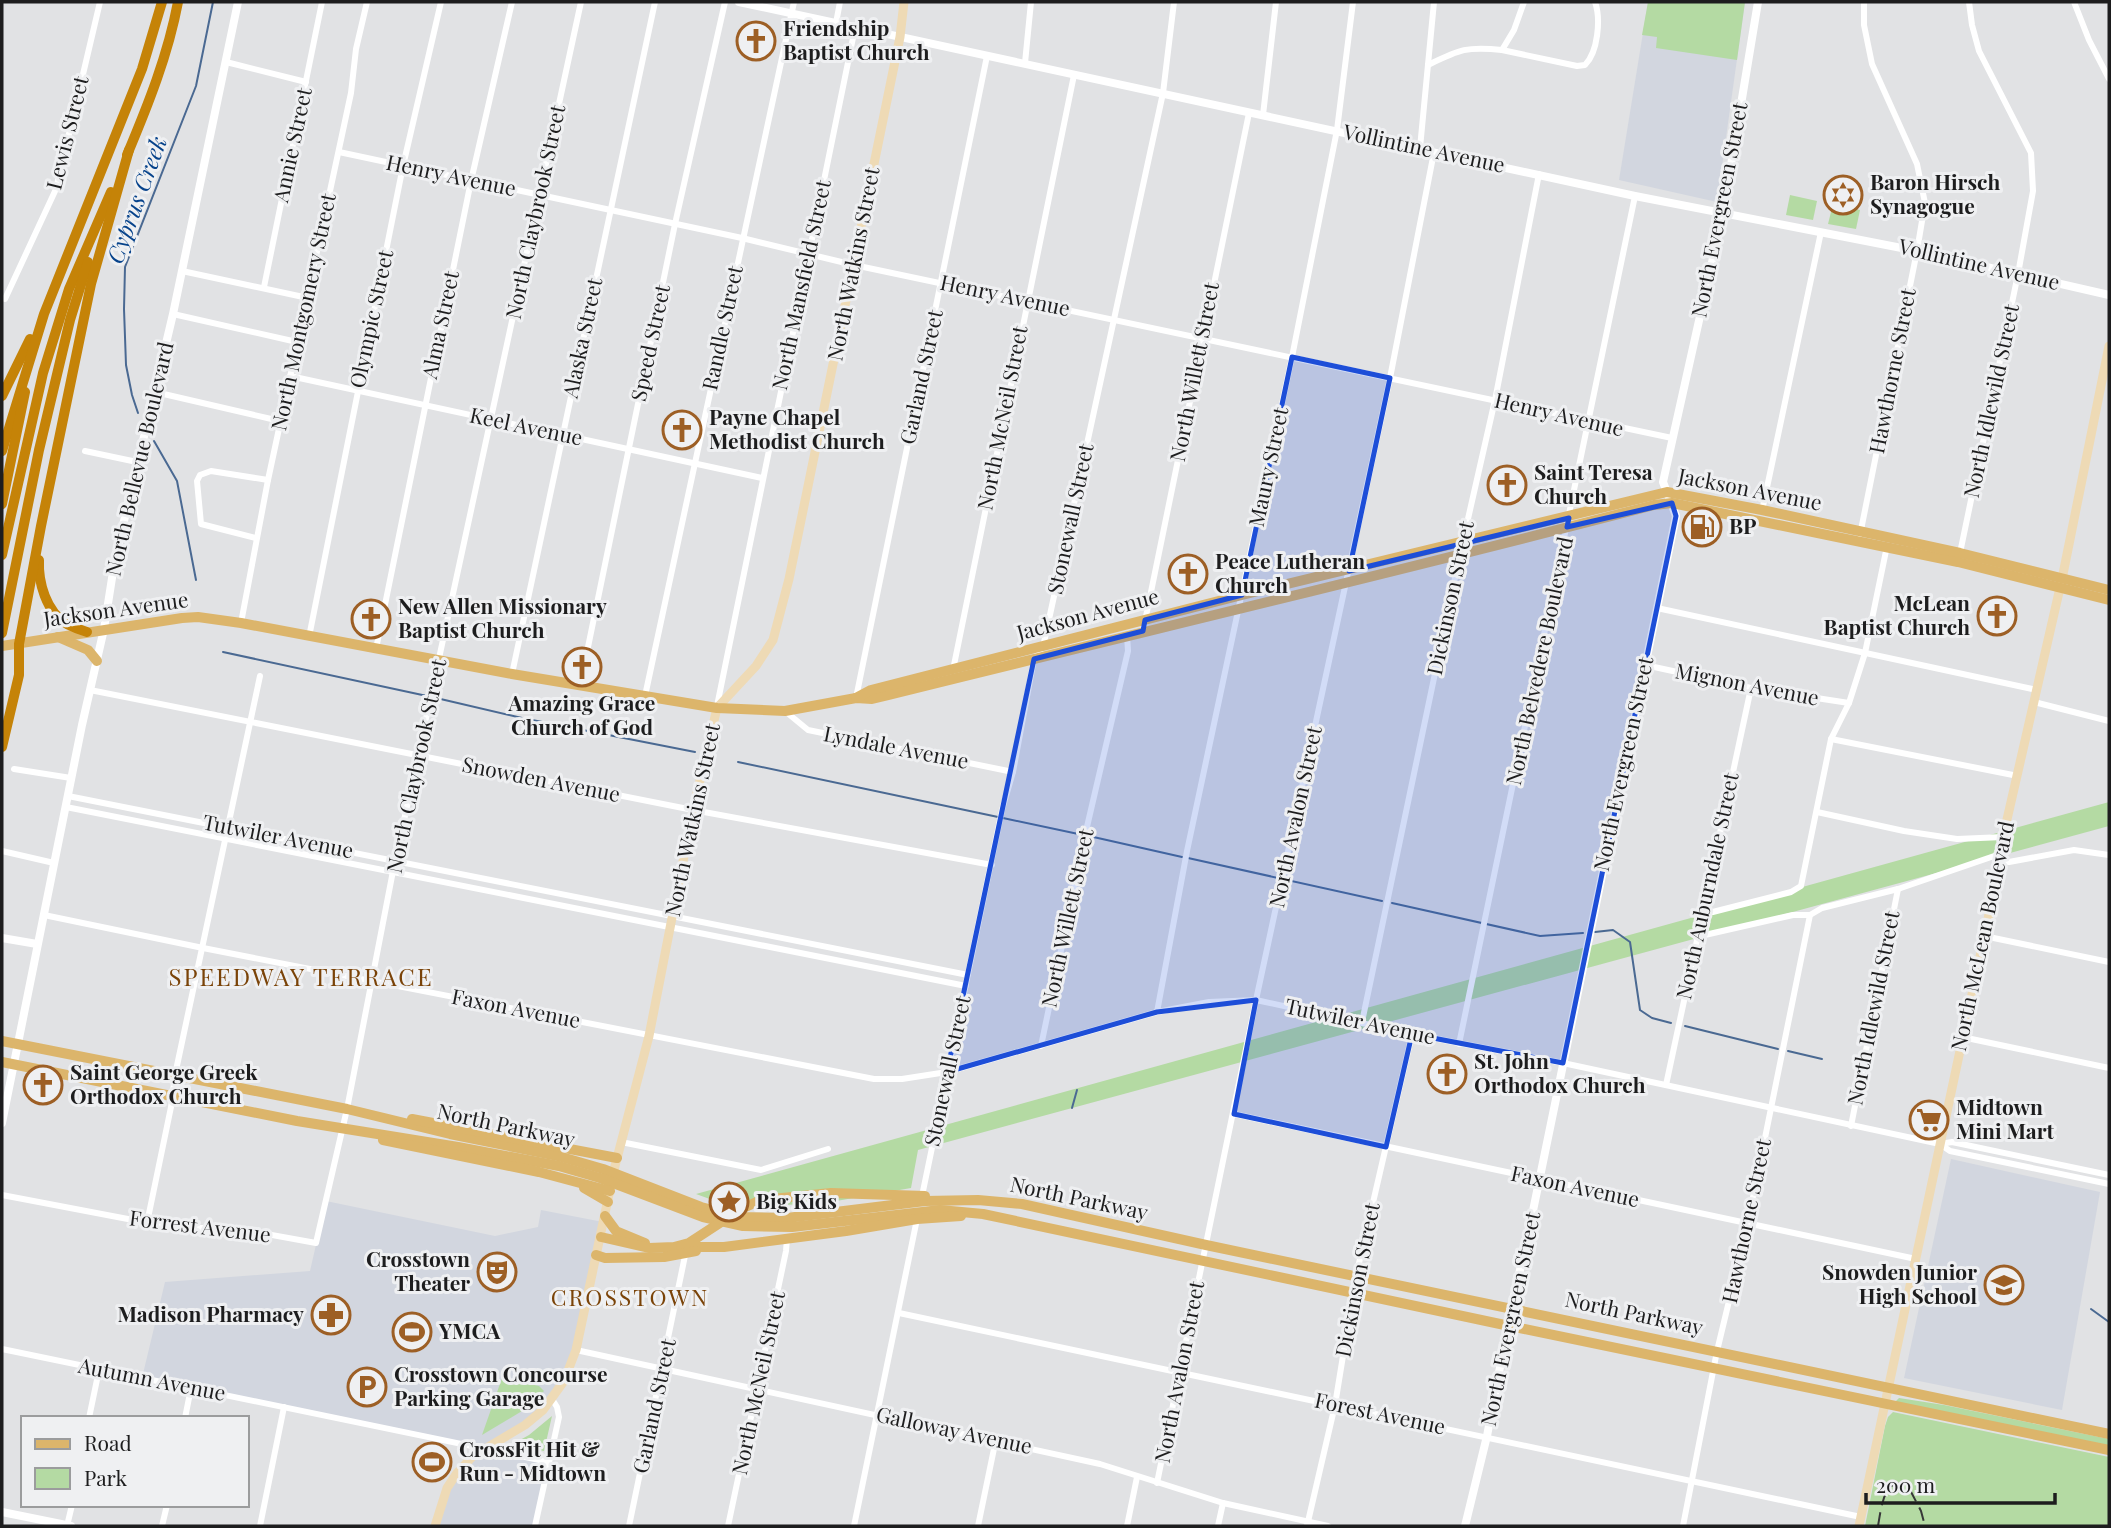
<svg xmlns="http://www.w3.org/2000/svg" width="2111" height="1528" font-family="'Playfair Display',serif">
	<rect width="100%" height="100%" fill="#e1e2e4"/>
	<g fill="#d2d6df">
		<path d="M1648 2H1745L1717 202 1619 180Z"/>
		<path d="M1951 1159 2100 1192 2062 1410 1904 1378Z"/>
		<path d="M326 1201 495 1236 538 1227 541 1210 603 1222 576 1350 564 1381 543 1410 486 1447 549 1462 535 1526H435L447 1488 484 1448 142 1378 165 1282 310 1271Z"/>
	</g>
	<g fill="#b4daa3">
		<path d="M1648 2H1745L1737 60 1656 48 1657 37 1642 35Z"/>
		<path d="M1790 195 1817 201 1813 220 1786 215Z"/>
		<path d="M1833 204 1860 210 1856 229 1828 224Z"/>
		<path d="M2109 802V826L918 1150 911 1188 819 1204 729 1206 696 1194Z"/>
		<path d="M502 1378 539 1386 544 1391 527 1408 482 1435Z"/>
		<path d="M1899 1398 1944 1405 2109 1439V1446L1895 1402Z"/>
		<path d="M1893 1412 2109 1457V1526H1865L1885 1426 1888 1417Z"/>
		<path d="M552 1416 544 1451 511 1445 529 1435Z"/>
	</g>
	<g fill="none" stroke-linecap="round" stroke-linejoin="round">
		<g stroke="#4a6992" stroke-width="2">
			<path d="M138 413 132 395 126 365 124 309 125 267 196 86 213 2"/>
			<path d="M154 441 177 481 196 580"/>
			<path d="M223 652 427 696"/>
			<path d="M432 697 522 718 695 752"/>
			<path d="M738 762 998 817"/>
			<path d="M1003 818 1083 835"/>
			<path d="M1089 836 1182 857"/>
			<path d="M1188 858 1382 901"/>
			<path d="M1392 903 1540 936 1583 933"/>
			<path d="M1595 932 1613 930 1630 942 1640 1010 1652 1018 1671 1023"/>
			<path d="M1685 1026 1778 1049"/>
			<path d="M1788 1051 1822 1059"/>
			<path d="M1072 1108 1077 1090"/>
			<path d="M2091 1309 2109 1322"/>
		</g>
		<g stroke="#fff" stroke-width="6">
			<path d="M1524 2 1514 30 1502 50 1577 66 1585 65C1598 52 1601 19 1595 2"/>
			<path d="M2074 2 2089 40 2109 79"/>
			<path d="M836 23 840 2"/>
			<path d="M226 62 306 82"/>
			<path d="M1025 63 1031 2"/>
			<path d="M1428 65C1459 50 1466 46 1502 50"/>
			<path d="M1263 115 1276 2"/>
			<path d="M1420 148 1434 2"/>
			<path d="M339 152 742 238 854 265 1672 438"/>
			<path d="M182 271 308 298"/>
			<path d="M264 287 322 2"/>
			<path d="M2 298 5 299 56 189 100 2"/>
			<path d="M173 314 297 342"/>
			<path d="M290 376 762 478"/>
			<path d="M155 392 280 421"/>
			<path d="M85 451 137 462"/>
			<path d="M1762 511 1821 232"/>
			<path d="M1860 535 1917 251 1925 203 1917 164 1872 64 1864 25V2"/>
			<path d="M256 538 201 524 197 481 200 475 211 471 268 480"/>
			<path d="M1960 553 2018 274 2033 191 2031 153 1979 51 1972 25 1969 2"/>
			<path d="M1657 608 2037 690"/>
			<path d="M241 623 268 480 351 93 356 49 367 2"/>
			<path d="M1143 631 1249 113"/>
			<path d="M309 637 403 166 441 2"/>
			<path d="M376 649 471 181 512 2"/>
			<path d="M1645 665 1751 688 1849 703"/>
			<path d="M953 670 1074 75"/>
			<path d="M512 674 655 2"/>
			<path d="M580 686 675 224 725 2"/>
			<path d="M90 690 693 810 992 865"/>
			<path d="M645 696 794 2"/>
			<path d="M856 698 987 56"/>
			<path d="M2034 702 2109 721"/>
			<path d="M717 706 855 28"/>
			<path d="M785 711 808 730 1013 772"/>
			<path d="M1831 739 2018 776"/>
			<path d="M14 769 71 778"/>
			<path d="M68 796 968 975"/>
			<path d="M66 807 966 986"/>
			<path d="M1817 812 1904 831 1957 839 2003 837"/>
			<path d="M2 851 54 863"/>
			<path d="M2000 861 2009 862 2074 850 2109 855"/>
			<path d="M44 915 203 948 874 1079H902L947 1072 1157 1012 1209 1002 1256 1000 1412 1034 1563 1063 1940 1144 1950 1151 2109 1184"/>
			<path d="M1701 915 1791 892 1801 886 1831 739 1849 703 1865 653 1887 546"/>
			<path d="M1984 936 2109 962"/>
			<path d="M1696 937 1793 915H1810L1822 908 1898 889 2000 854"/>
			<path d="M1157 1012 1187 851 1292 357 1337 130 1353 2"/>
			<path d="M1362 1022 1460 554 1495 400 1539 174"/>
			<path d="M1962 1037 2109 1068"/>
			<path d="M1459 1044 1635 196"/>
			<path d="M1041 1046 1086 831 1128 651 1127 635"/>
			<path d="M1666 1085 1751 688"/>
			<path d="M1234 1114 1916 1259"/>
			<path d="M1851 1126 1898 889"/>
			<path d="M621 1142 761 1170 828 1149"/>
			<path d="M1940 1144 1952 1142 2109 1175"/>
			<path d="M2 1195 175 1228H233L316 1243 347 1109 393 871 581 2"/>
			<path d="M922 1196 1002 810 1013 772 1034 659 1043 647 1163 93 1174 2"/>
			<path d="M147 1223 171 1107 175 1075 260 676"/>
			<path d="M899 1313 1861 1517"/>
			<path d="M2 1349 549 1462"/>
			<path d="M576 1350 1100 1464 1223 1503 1328 1526"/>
			<path d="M89 1418 99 1370"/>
			<path d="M185 1418 191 1388"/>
			<path d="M1157 1483 1256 1000 1390 378 1434 152"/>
			<path d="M67 1526 72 1505"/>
			<path d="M162 1526 167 1505"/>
			<path d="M260 1526 284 1407"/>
			<path d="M535 1526 559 1417 557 1407 552 1399"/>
			<path d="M629 1526 686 1251"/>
			<path d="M728 1526 786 1251 787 1239"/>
			<path d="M854 1526 917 1219"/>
			<path d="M978 1526 996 1439"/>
			<path d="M1127 1526 1137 1477"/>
			<path d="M1218 1526 1223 1503"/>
			<path d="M1307 1526 1335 1405 1356 1276 1412 1034"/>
			<path d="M1683 1526 1717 1351 1748 1222 1810 915"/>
		</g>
		<g stroke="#fff" stroke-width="8">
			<path d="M739 2 1635 196 1917 251 2109 295"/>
			<path d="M2 938 37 944"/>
			<path d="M2 1123 82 725 104 629 115 559 173 314 238 2"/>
			<path d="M2 1512 71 1526"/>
			<path d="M1465 1526 1487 1436 1511 1309 1528 1235 1676 516 1663 482 1723 213 1758 2"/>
		</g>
		<g stroke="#eedab5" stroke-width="9">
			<path d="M435 1526 447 1488 457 1473 473 1456 525 1425 543 1410 564 1381 576 1350 615 1166 649 1036 693 810 717 708 756 666 773 640 789 579 900 37 904 2"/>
			<path d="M1859 1526 1995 886 2003 837 2062 579 2109 346"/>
		</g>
		<g stroke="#dcb56b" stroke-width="10">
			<path d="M58 637 88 650 97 661"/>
			<path d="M2 646 182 618 198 617 241 623 512 674 717 708 785 711 856 698 872 699C1133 634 1394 573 1654 505L1672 503 1958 562 2109 600"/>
			<path d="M856 698 871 690 1242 595 1667 492 1762 510 1960 553 2109 590"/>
			<path d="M2 1041 347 1109 450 1134 558 1156 603 1169 701 1207 740 1217 787 1218 925 1201 978 1200 1022 1204 1206 1245 2109 1434"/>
			<path d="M2 1062 297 1121 458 1147 559 1166 600 1178 703 1217 743 1226 792 1227 940 1210 983 1214 1500 1324 2109 1450"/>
			<path d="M412 1119 617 1158"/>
			<path d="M383 1140 539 1172 610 1191"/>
			<path d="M584 1188 608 1202"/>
			<path d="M605 1216 616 1231 645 1243"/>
			<path d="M601 1237 649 1248 674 1247 689 1243 741 1209 761 1200 831 1193 925 1196"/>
			<path d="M681 1247H724L846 1231 917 1219 961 1216"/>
			<path d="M596 1255 605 1258 664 1257 696 1251"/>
		</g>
		<g stroke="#c58308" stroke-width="10">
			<path d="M127 155C148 105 168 55 178 2"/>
			<path d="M2 396 30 339"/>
			<path d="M2 451 44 314 142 69 162 2"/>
			<path d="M2 504 25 392"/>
			<path d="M2 555 43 373 69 289 111 192"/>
			<path d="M39 560C38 582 46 612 67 624 73 627 80 630 87 632"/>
			<path d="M2 633 39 450 70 320 88 262"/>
			<path d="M2 747 19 675V644L41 526 91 284 129 150"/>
		</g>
		<path stroke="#373738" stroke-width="2" stroke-dasharray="14 7" stroke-linecap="butt" d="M1878 1526C1881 1510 1884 1471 1909 1488L1921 1511 1925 1526"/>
	</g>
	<path fill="#1d4ed8" fill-opacity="0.2" stroke="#1d4ed8" stroke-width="5" stroke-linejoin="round" d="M1292 357 1390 378 1349 571 1569 518 1567 527 1672 503 1676 516 1563 1063 1412 1034 1386 1147 1234 1114 1256 1000 1157 1012 947 1072 1034 659 1143 631 1145 620 1242 595Z"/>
	<defs>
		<symbol id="church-ring" viewBox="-11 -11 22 22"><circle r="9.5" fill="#eff0f2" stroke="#9d5f25" stroke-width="1.5"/><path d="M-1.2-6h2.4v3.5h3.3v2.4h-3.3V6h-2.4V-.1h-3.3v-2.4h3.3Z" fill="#9d5f25"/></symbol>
		<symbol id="synagogue-ring" viewBox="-11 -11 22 22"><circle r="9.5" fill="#eff0f2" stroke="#9d5f25" stroke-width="1.5"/><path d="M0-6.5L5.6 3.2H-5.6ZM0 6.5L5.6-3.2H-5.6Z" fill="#9d5f25"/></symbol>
		<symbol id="fuel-ring" viewBox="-11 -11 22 22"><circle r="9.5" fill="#eff0f2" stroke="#9d5f25" stroke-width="1.5"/><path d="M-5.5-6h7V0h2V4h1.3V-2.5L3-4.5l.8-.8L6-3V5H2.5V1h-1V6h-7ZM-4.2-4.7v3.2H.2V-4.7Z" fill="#9d5f25"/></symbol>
		<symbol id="supermarket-ring" viewBox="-11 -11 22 22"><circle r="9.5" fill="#eff0f2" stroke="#9d5f25" stroke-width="1.5"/><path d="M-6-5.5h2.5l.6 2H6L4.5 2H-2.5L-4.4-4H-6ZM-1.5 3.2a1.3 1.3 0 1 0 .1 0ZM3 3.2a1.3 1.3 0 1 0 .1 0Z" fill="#9d5f25"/></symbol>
		<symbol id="sight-ring" viewBox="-11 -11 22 22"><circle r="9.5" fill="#eff0f2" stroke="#9d5f25" stroke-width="1.5"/><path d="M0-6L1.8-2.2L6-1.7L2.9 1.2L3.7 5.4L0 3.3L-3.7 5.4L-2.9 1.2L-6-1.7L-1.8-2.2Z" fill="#9d5f25"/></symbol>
		<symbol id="theatre-ring" viewBox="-11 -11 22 22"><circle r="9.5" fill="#eff0f2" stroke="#9d5f25" stroke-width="1.5"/><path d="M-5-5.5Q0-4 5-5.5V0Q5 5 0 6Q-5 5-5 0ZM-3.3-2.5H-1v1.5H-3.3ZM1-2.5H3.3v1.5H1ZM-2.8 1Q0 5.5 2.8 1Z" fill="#9d5f25"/></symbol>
		<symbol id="school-ring" viewBox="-11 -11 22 22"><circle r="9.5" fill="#eff0f2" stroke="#9d5f25" stroke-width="1.5"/><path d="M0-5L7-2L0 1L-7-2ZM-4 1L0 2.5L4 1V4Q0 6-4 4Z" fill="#9d5f25"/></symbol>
		<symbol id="pharmacy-ring" viewBox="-11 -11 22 22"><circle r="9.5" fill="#eff0f2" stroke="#9d5f25" stroke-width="1.5"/><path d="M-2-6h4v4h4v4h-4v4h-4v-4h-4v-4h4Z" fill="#9d5f25"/></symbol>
		<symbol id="stadium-ring" viewBox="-11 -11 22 22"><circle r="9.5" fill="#eff0f2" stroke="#9d5f25" stroke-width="1.5"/><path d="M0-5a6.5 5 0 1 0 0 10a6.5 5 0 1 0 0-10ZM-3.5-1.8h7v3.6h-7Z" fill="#9d5f25"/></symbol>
		<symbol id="parking-ring" viewBox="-11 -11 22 22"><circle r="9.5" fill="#eff0f2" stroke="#9d5f25" stroke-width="1.5"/><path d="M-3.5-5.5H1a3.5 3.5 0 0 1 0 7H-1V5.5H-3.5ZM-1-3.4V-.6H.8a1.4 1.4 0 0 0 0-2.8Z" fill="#9d5f25"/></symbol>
	</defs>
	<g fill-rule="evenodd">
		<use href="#church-ring" x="734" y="19" width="44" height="44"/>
		<use href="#synagogue-ring" x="1821" y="173" width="44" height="44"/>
		<use href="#church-ring" x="660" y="408" width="44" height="44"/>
		<use href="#church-ring" x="1485" y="463" width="44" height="44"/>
		<use href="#fuel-ring" x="1680" y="505" width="44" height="44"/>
		<use href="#church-ring" x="1166" y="552" width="44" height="44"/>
		<use href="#church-ring" x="1975" y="594" width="44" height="44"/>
		<use href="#church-ring" x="349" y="597" width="44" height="44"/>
		<use href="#church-ring" x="560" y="645" width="44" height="44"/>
		<use href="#church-ring" x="1425" y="1052" width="44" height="44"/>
		<use href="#church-ring" x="21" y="1063" width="44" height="44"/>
		<use href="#supermarket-ring" x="1907" y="1098" width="44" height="44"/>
		<use href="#sight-ring" x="707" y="1180" width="44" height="44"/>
		<use href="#theatre-ring" x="475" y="1250" width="44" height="44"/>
		<use href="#school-ring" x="1982" y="1263" width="44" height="44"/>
		<use href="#pharmacy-ring" x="309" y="1293" width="44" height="44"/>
		<use href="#stadium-ring" x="390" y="1310" width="44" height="44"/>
		<use href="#parking-ring" x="345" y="1365" width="44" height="44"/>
		<use href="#stadium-ring" x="410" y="1440" width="44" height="44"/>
	</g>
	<g text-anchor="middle" stroke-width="6" stroke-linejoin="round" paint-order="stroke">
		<g font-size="21" font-weight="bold" fill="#1d1d1e" stroke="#eff0f2" text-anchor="start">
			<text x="783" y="36">Friendship<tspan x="783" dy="24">Baptist Church</tspan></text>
			<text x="1870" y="190">Baron Hirsch<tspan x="1870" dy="24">Synagogue</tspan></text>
			<text x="709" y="425">Payne Chapel<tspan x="709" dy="24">Methodist Church</tspan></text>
			<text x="1534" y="480">Saint Teresa<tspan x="1534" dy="24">Church</tspan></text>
			<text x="1729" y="534">BP</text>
			<text x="1215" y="569">Peace Lutheran<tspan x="1215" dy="24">Church</tspan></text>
			<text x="1970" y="611" text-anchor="end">McLean<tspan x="1970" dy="24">Baptist Church</tspan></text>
			<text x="398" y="614">New Allen Missionary<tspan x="398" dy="24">Baptist Church</tspan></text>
			<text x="582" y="711" text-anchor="middle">Amazing Grace<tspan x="582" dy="24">Church of God</tspan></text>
			<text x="1474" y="1069">St. John<tspan x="1474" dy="24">Orthodox Church</tspan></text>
			<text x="70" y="1080">Saint George Greek<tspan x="70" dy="24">Orthodox Church</tspan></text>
			<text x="1956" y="1115">Midtown<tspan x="1956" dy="24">Mini Mart</tspan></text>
			<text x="756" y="1209">Big Kids</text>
			<text x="470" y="1267" text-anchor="end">Crosstown<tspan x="470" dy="24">Theater</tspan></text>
			<text x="1977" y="1280" text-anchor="end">Snowden Junior<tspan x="1977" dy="24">High School</tspan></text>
			<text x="304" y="1322" text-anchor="end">Madison Pharmacy</text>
			<text x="439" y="1339">YMCA</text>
			<text x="394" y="1382">Crosstown Concourse<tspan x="394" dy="24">Parking Garage</tspan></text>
			<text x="459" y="1457">CrossFit Hit &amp;<tspan x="459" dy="24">Run - Midtown</tspan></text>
		</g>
		<g font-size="21" fill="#1d1d1e" stroke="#eff0f2">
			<text transform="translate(68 133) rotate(-76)" y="7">Lewis Street</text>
			<text transform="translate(293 145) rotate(-78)" y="7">Annie Street</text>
			<text transform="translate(1424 149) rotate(12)" y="7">Vollintine Avenue</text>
			<text transform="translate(451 176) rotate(12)" y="7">Henry Avenue</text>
			<text transform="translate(1720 210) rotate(-79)" y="7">North Evergreen Street</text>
			<text transform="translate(536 212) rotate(-78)" y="7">North Claybrook Street</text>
			<text transform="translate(854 264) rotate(-79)" y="7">North Watkins Street</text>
			<text transform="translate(1979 265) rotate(13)" y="7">Vollintine Avenue</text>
			<text transform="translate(802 285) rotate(-78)" y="7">North Mansfield Street</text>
			<text transform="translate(1005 296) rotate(12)" y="7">Henry Avenue</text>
			<text transform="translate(304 312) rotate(-78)" y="7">North Montgomery Street</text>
			<text transform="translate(372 319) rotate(-78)" y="7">Olympic Street</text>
			<text transform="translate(441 325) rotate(-78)" y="7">Alma Street</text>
			<text transform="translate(723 328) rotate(-78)" y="7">Randle Street</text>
			<text transform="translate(583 338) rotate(-78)" y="7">Alaska Street</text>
			<text transform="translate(651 343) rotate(-78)" y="7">Speed Street</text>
			<text transform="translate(1893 371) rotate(-79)" y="7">Hawthorne Street</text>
			<text transform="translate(1195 372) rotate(-79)" y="7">North Willett Street</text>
			<text transform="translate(922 377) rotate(-78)" y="7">Garland Street</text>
			<text transform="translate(1992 401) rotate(-78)" y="7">North Idlewild Street</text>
			<text transform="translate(1559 415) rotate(13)" y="7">Henry Avenue</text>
			<text transform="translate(1003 418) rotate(-79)" y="7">North McNeil Street</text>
			<text transform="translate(526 427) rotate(12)" y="7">Keel Avenue</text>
			<text transform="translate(140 459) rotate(-77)" y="7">North Bellevue Boulevard</text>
			<text transform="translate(1269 467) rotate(-78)" y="7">Maury Street</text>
			<text transform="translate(1750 490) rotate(11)" y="7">Jackson Avenue</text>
			<text transform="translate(1071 519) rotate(-78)" y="7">Stonewall Street</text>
			<text transform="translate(1451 598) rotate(-78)" y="7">Dickinson Street</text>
			<text transform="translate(116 610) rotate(-8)" y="7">Jackson Avenue</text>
			<text transform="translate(1088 615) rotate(-15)" y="7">Jackson Avenue</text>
			<text transform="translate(1540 661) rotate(-78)" y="7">North Belvedere Boulevard</text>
			<text transform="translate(1747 685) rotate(11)" y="7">Mignon Avenue</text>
			<text transform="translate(896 748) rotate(11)" y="7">Lyndale Avenue</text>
			<text transform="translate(1624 764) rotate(-78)" y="7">North Evergreen Street</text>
			<text transform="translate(417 766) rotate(-78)" y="7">North Claybrook Street</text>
			<text transform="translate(541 780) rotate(11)" y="7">Snowden Avenue</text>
			<text transform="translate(1296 817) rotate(-78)" y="7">North Avalon Street</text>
			<text transform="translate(693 820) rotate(-78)" y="7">North Watkins Street</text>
			<text transform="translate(278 837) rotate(11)" y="7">Tutwiler Avenue</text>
			<text transform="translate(1708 886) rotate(-78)" y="7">North Auburndale Street</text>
			<text transform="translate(1068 918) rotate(-78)" y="7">North Willett Street</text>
			<text transform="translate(1983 936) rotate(-78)" y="7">North McLean Boulevard</text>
			<text transform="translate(1874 1008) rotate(-79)" y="7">North Idlewild Street</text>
			<text transform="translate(516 1009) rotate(11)" y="7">Faxon Avenue</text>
			<text transform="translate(1360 1022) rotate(12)" y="7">Tutwiler Avenue</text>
			<text transform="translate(948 1071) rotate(-78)" y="7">Stonewall Street</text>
			<text transform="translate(506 1126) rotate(12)" y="7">North Parkway</text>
			<text transform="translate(1575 1187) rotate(12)" y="7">Faxon Avenue</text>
			<text transform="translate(1079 1199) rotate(12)" y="7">North Parkway</text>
			<text transform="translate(1747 1221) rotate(-78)" y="7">Hawthorne Street</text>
			<text transform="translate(200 1227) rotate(7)" y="7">Forrest Avenue</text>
			<text transform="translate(1358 1280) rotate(-79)" y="7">Dickinson Street</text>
			<text transform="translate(1634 1314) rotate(12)" y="7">North Parkway</text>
			<text transform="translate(1511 1319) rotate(-78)" y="7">North Evergreen Street</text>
			<text transform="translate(1180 1372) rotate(-79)" y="7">North Avalon Street</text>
			<text transform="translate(152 1380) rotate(11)" y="7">Autumn Avenue</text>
			<text transform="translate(759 1383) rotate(-78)" y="7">North McNeil Street</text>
			<text transform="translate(655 1406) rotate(-78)" y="7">Garland Street</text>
			<text transform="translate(1380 1414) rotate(12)" y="7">Forest Avenue</text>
			<text transform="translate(954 1431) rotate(12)" y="7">Galloway Avenue</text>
		</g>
		<g font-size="23" font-style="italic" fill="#07438b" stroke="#eff0f2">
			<text transform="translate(137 200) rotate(-70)" y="8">Cyprus Creek</text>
		</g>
		<g font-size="23" letter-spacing="2" fill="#7a4308" stroke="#eff0f2">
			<text x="630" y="1306">CROSSTOWN</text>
		</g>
		<g font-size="24" letter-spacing="2" fill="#7a4308" stroke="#eff0f2">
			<text x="301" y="986">SPEEDWAY TERRACE</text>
		</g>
	</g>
	<rect width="2111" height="1528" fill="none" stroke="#1d1d1e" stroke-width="7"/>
	<rect x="21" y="1416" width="228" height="91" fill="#eff0f2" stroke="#9b9c9d" stroke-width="2"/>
	<rect x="35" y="1439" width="35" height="10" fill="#dcb56b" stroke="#9b9c9d" stroke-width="2"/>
	<text x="84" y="1451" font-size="21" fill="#1d1d1e">Road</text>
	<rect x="35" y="1468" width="35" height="21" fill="#b4daa3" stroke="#9b9c9d" stroke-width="2"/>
	<text x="84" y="1486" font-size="21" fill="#1d1d1e">Park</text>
	<path d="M1866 1493v10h189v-10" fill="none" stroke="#1d1d1e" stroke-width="3.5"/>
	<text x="1876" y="1493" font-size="21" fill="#1d1d1e" stroke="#eff0f2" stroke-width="5" paint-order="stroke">200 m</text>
</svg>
